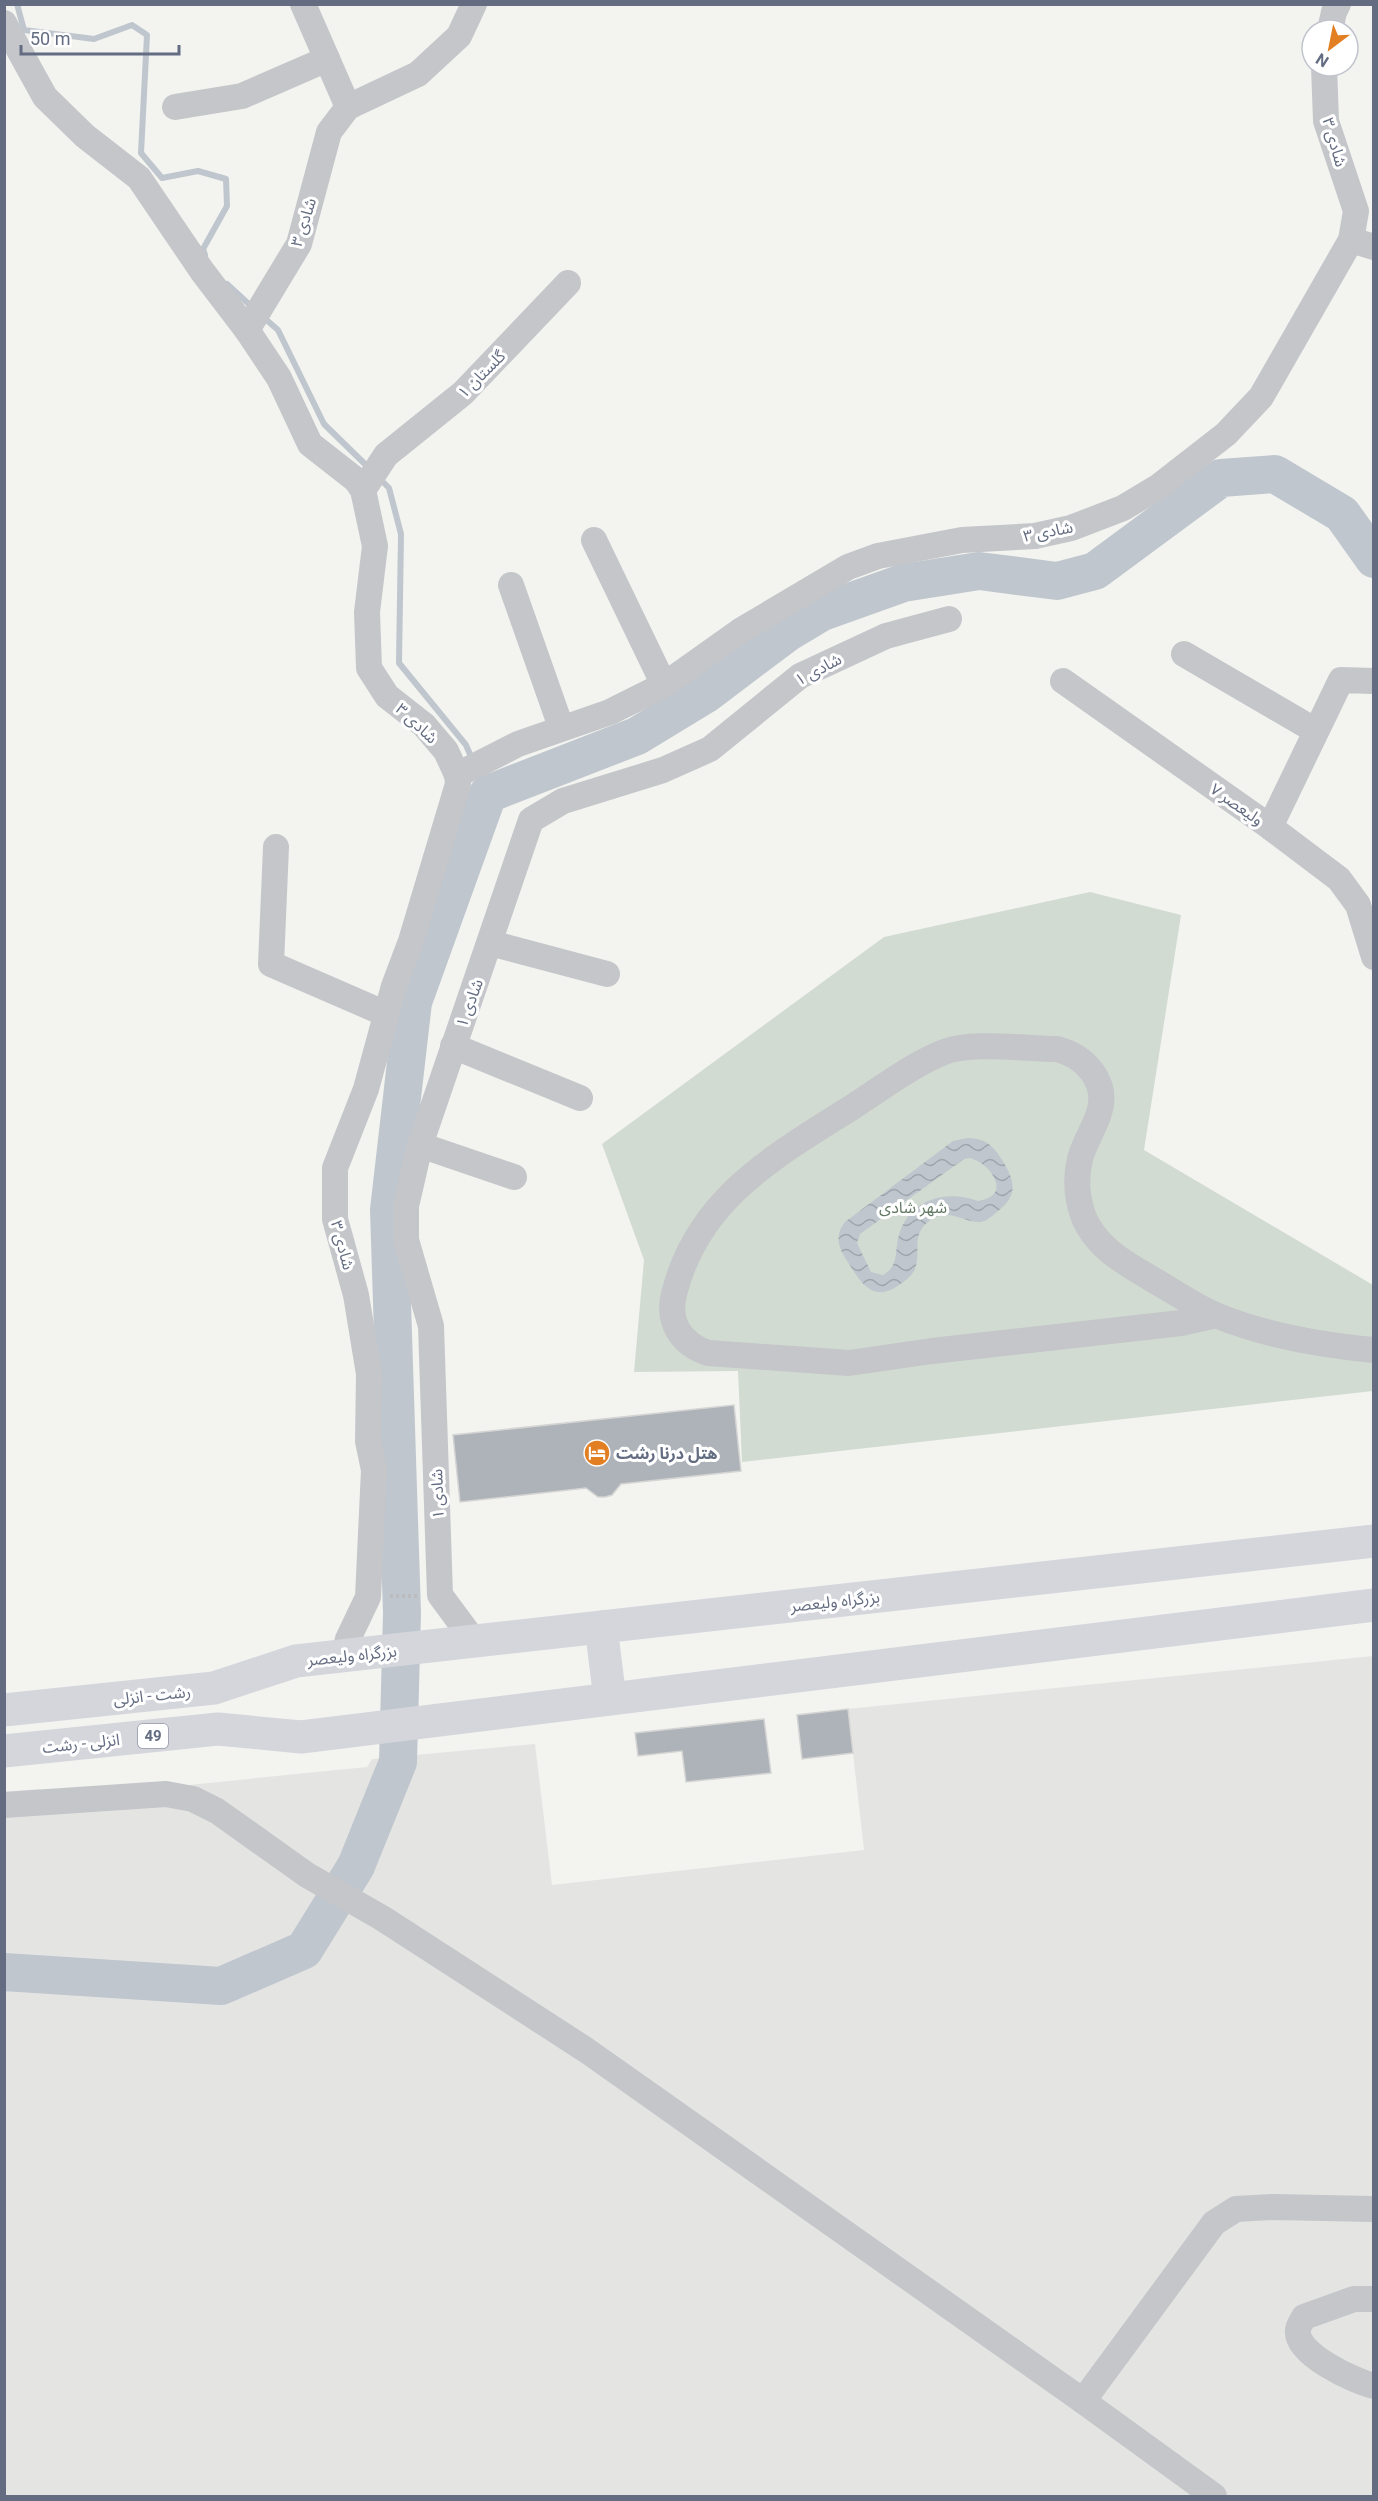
<svg xmlns="http://www.w3.org/2000/svg" width="1378" height="2501" font-family="Roboto,'Noto Sans Arabic',sans-serif">
	<defs>
		<pattern id="water-waves" width="16" height="10" patternUnits="userSpaceOnUse" patternTransform="scale(1.5)"><rect width="16" height="10" fill="#bfc6ce"/><path d="M0 5q4-4 8 0t8 0" fill="none" stroke="#9fa5ad"/></pattern>
	</defs>
	<rect width="100%" height="100%" fill="#f3f4f0"/>
	<path fill="#e4e4e3" d="M1373 1656V2496H5L4 1792 39 1789 49 1799 367 1767 372 1759 535 1744 552 1885 864 1850 848 1709Z"/>
	<path fill="#d2dbd1" d="M1090 892 1181 915 1144 1150 1373 1285V1391L742 1462 738 1371 634 1372 644 1260 602 1144 884 937Z"/>
	<path fill="url(#water-waves)" fill-rule="evenodd" d="M967 1138C987 1138 994 1147 1004 1163 1016 1184 1017 1196 997 1212 992 1216 988 1220 981 1222 964 1223 950 1208 932 1219 909 1234 922 1250 915 1269 912 1276 905 1281 899 1285 870 1306 858 1277 844 1256 837 1244 836 1233 845 1222L953 1141ZM969 1158C990 1162 1014 1196 978 1201 947 1189 909 1199 899 1235 894 1251 900 1265 883 1275L871 1272 857 1243 860 1234 964 1159Z"/>
	<g fill="none" stroke-linecap="round" stroke-linejoin="round">
		<g stroke="#bfc6ce" stroke-width="6">
			<path d="M17 4 24 30 94 39 132 25 147 35 141 153 162 178 198 171 226 179 227 206 203 249 205 255"/>
			<path d="M227 284 252 307"/>
			<path d="M262 316 278 330 324 424 371 470"/>
			<path d="M378 477 389 488 401 534 399 663 466 745 472 759"/>
			<path d="M478 771 488 794"/>
		</g>
		<path stroke="#bfc6ce" stroke-width="38" d="M4 1972 221 1986 304 1950 356 1866 398 1762 402 1613 389 1210 413 1002 488 794 637 736 706 694 787 633 822 612 903 583 979 571 1057 581 1095 571 1221 478 1275 474 1342 514 1374 559"/>
	</g>
	<g fill="#aeb2b9" stroke="#d4d5d3" stroke-width="1.5">
		<path d="M734 1405 741 1471 621 1484 612 1495 605 1497H598L586 1488 460 1502 453 1435Z"/>
		<path d="M848 1709 853 1753 802 1759 797 1715Z"/>
		<path d="M764 1719 771 1773 686 1782 682 1751 638 1756 635 1733Z"/>
	</g>
	<g fill="none" stroke-linecap="round" stroke-linejoin="round">
		<path stroke="#bbbcbf" stroke-width="4" stroke-dasharray="3 3" stroke-linecap="butt" d="M390 1596H419"/>
		<g stroke="#c4c6ca" stroke-width="26">
			<path d="M303 4 348 107"/>
			<path d="M4 23 45 97 85 136 139 178 202 271 247 330"/>
			<path d="M1330 30 1334 12 1338 4"/>
			<path d="M175 107 242 96 327 59"/>
			<path d="M1351 240 1374 247"/>
			<path d="M363 490 386 455 463 393 568 283"/>
			<path d="M594 540 664 685"/>
			<path d="M511 585 561 727"/>
			<path d="M1184 654 1316 731"/>
			<path d="M1063 681 1270 827 1339 879 1358 905 1374 957"/>
			<path d="M457 775 518 744 610 712 664 685 740 631 848 567 878 556 962 540 1035 536 1071 528 1123 508 1158 487 1226 434 1261 397 1351 240 1356 211 1326 121 1324 66"/>
			<path d="M1270 827 1341 680 1374 681"/>
			<path d="M276 847 271 964 386 1014"/>
			<path d="M490 943 607 974"/>
			<path d="M453 1046 580 1098"/>
			<path d="M420 1145 514 1177"/>
			<path d="M1216 1315 1181 1323 932 1351 849 1363 708 1353C681 1344 667 1322 674 1294 698 1197 777 1155 854 1106 883 1087 912 1065 944 1052 971 1041 1026 1049 1057 1049 1085 1056 1109 1082 1099 1113 1094 1129 1084 1143 1080 1159 1075 1179 1077 1199 1084 1218 1097 1248 1124 1262 1150 1278 1172 1290 1195 1307 1218 1316 1267 1336 1321 1345 1374 1350"/>
			<path d="M474 1641 440 1595 431 1326 406 1240V1206L420 1145 531 820 563 801 663 770 710 749 800 676 886 636 949 619"/>
			<path d="M344 1656 348 1639 368 1597 374 1470 368 1441 369 1374 356 1295 335 1219V1168L366 1089 394 986 411 941 458 784 457 775 446 751 424 725 387 696 369 668 367 612 375 546 363 490 356 480 310 444 279 378 247 330 299 244 329 132 348 107 418 74 459 36 474 4"/>
			<path d="M4 1805 166 1794 193 1799 217 1811 307 1875 382 1918 586 2050 1083 2401 1214 2496"/>
			<path d="M1374 2299H1354L1304 2317C1302 2321 1298 2326 1298 2330 1295 2354 1354 2381 1374 2386"/>
			<path d="M1083 2401 1214 2223 1236 2209 1273 2207 1374 2209"/>
		</g>
		<g stroke="#d4d6dc" stroke-width="33">
			<path d="M601 1627 610 1699"/>
			<path d="M4 1710 214 1688 296 1661 1374 1541"/>
			<path d="M4 1751 218 1729 301 1737 1374 1605"/>
		</g>
	</g>
	<defs>
		<symbol id="hotel-disc" viewBox="-11 -11 22 22"><circle r="9.5" fill="#e27f22" stroke="#fff"/><path d="M-6-4.5h1.5V1H6V5H4.5V3h-9V5H-6ZM-4 0a1.8 1.8 0 1 1 3.6 0ZM.5 0V-2.5h3Q6-2.5 6 0Z" fill="#fff"/></symbol>
	</defs>
	<g fill-rule="evenodd">
		<use href="#hotel-disc" x="582" y="1438" width="30" height="30"/>
	</g>
	<g text-anchor="middle" stroke-width="6" stroke-linejoin="round" paint-order="stroke">
		<rect fill="#fff" stroke="#9298a7" stroke-width="1.5" x="138" y="1724" width="30" height="24" rx="4.5"/>
		<g font-size="15" font-weight="bold" fill="#636c81">
			<text x="153" y="1741">49</text>
		</g>
		<g font-size="16" fill="#636c81" stroke="#fff">
			<text transform="translate(1335 142) rotate(74)" y="6">شادی ۳</text>
			<text transform="translate(303 222) rotate(-72)" y="6">شادی ۳</text>
			<text transform="translate(481 374) rotate(-45)" y="6">گلستان ۱</text>
			<text transform="translate(1048 531) rotate(-11)" y="6">شادی ۳</text>
			<text transform="translate(818 669) rotate(-28)" y="6">شادی ۱</text>
			<text transform="translate(417 723) rotate(43)" y="6">شادی ۳</text>
			<text transform="translate(1237 804) rotate(35)" y="6">ولیعصر ۷</text>
			<text transform="translate(469 1003) rotate(-70)" y="6">شادی ۱</text>
			<text transform="translate(343 1245) rotate(75)" y="6">شادی ۳</text>
			<text transform="translate(437 1494) rotate(-92)" y="6">شادی ۱</text>
			<text transform="translate(835 1601) rotate(-6)" y="6">بزرگراه ولیعصر</text>
			<text transform="translate(352 1655) rotate(-6)" y="6">بزرگراه ولیعصر</text>
			<text transform="translate(152 1695) rotate(-6)" y="6">رشت - انزلی</text>
			<text transform="translate(81 1743) rotate(-6)" y="6">انزلی - رشت</text>
		</g>
		<g font-size="16" fill="#627863" stroke="#fff">
			<text x="913" y="1213">شهر شادی</text>
		</g>
		<g font-size="16" font-weight="bold" fill="#636c81" stroke="#fff" text-anchor="start">
			<text x="616" y="1459">هتل درنا رشت</text>
		</g>
	</g>
	<rect width="1378" height="2501" fill="none" stroke="#636c81" stroke-width="12"/>
	<g transform="translate(1330 48) rotate(212)"><circle r="28" fill="#ffffff" stroke="#c1c4cd" stroke-width="1.5"/>
	<path d="M0-4.5L10 22L0 15L-10 22Z" fill="#e27f22"/>
	<text y="-9" font-size="16" font-weight="bold" text-anchor="middle" fill="#636c81">N</text>
	</g>
	<path d="M21 45v9h158v-9" fill="none" stroke="#636c81" stroke-width="3"/>
	<text x="30" y="45" font-size="18" fill="#636c81" stroke="#ffffff" stroke-width="4.5" paint-order="stroke">50 m</text>
</svg>
